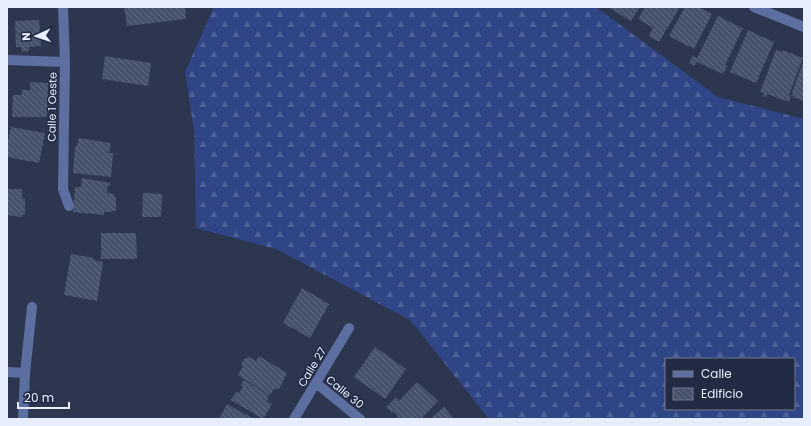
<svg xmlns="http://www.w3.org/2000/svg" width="811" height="426" font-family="Poppins,sans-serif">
	<defs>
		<pattern id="forest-firs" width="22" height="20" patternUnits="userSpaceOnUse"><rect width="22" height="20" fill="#304585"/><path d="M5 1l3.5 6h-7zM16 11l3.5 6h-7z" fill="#4e6097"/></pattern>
		<pattern id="building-back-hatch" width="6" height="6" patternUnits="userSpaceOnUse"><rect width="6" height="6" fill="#46516c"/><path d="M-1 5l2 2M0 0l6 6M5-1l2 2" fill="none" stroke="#616a82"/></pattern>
	</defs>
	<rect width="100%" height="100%" fill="#2c364f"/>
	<path fill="url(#forest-firs)" fill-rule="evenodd" d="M214 7H596L718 97 804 119V419H489L410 320 276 249 196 228 194 131 185 72ZM666 359H794V409H666Z"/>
	<g fill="url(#building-back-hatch)">
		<path d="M124 7H185L186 19 127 26Z"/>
		<path d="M608 7H640L631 21Z"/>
		<path d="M645 7H680L659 42 649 36 653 28 638 19Z"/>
		<path d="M685 7H699L712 14 694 49 669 36Z"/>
		<path d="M718 16 744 29 742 30 725 65 727 66 723 74 697 62 694 66 689 63 693 56 697 58Z"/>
		<path d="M39 20 41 46 29 47V51L22 52 21 47H16L15 21Z"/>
		<path d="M748 30 774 42 756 83 730 72Z"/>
		<path d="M776 50 783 52V50L803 58 789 95 791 96 789 102 767 94 766 97 763 96 764 93 760 92Z"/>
		<path d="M105 56 151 63 148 86 102 79Z"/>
		<path d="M803 63 804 64V101L793 97V96L791 95Z"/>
		<path d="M30 82 48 83 47 117H12L13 95H22V90H30Z"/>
		<path d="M11 127 45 133 39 163 7 157V146Z"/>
		<path d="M79 138 111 143 109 153H113L111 177 73 173 75 146H77Z"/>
		<path d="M82 178 110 183 111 186 108 185 107 193 114 194V196L116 197V211H112V212H104V215L73 212 75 187H81Z"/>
		<path d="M7 189H22V199H25V215H22V217L7 215Z"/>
		<path d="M143 193 162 194 161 217H142Z"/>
		<path d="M101 233H136L137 259H101Z"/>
		<path d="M71 254 94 258 93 260 103 262 97 301 64 295Z"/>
		<path d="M302 288 329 304 310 338 283 323Z"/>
		<path d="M375 347 406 369 385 399 354 377Z"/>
		<path d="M259 356 287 373 279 389H274L270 395 238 375 243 366 241 365 244 359 249 357 256 361Z"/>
		<path d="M244 380 269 395 267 401 272 404 263 419 231 400 236 392 239 393 243 387 241 385Z"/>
		<path d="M417 382 438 401 421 419H398L397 418 398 416 393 411 392 413 386 407 396 397 399 401Z"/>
		<path d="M227 404 254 419H219Z"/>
		<path d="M444 407 454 419H430Z"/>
	</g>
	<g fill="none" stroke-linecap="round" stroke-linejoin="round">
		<g stroke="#5c6fa0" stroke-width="10">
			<path d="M63 7 65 62 63 189 69 206"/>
			<path d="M754 7 804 27"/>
			<path d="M7 60 65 62"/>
			<path d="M7 372 25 373"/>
			<path d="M316 383 360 419"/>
			<path d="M23 419 25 373 32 307"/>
			<path d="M294 419 349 328"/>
		</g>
	</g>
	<g text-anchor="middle" stroke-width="3" stroke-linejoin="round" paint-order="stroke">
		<g font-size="11" fill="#e7eefe" stroke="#222b44">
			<text transform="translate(52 107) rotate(-89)" y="4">Calle 1 Oeste</text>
			<text transform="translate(312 367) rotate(-59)" y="4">Calle 27</text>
			<text transform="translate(345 392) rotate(39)" y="4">Calle 30</text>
		</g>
	</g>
	<rect width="811" height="426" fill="none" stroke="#e7eefe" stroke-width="16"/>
	<rect x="665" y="358" width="130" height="52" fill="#222b44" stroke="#71798e"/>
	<rect x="673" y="371" width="20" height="6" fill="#5c6fa0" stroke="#71798e"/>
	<text x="701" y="378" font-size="12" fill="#e7eefe">Calle</text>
	<rect x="673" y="388" width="20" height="12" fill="url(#building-back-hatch)" stroke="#71798e"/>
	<text x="701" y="398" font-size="12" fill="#e7eefe">Edificio</text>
	<g transform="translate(36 36) rotate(267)" stroke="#222b44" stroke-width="3" paint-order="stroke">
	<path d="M0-3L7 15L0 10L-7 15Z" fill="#e7eefe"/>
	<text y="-6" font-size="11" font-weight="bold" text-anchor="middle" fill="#e7eefe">N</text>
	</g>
	<path d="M18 402v6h51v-6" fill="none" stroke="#e7eefe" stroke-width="2"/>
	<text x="24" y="402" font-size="12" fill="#e7eefe" stroke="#222b44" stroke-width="3" paint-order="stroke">20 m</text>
</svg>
